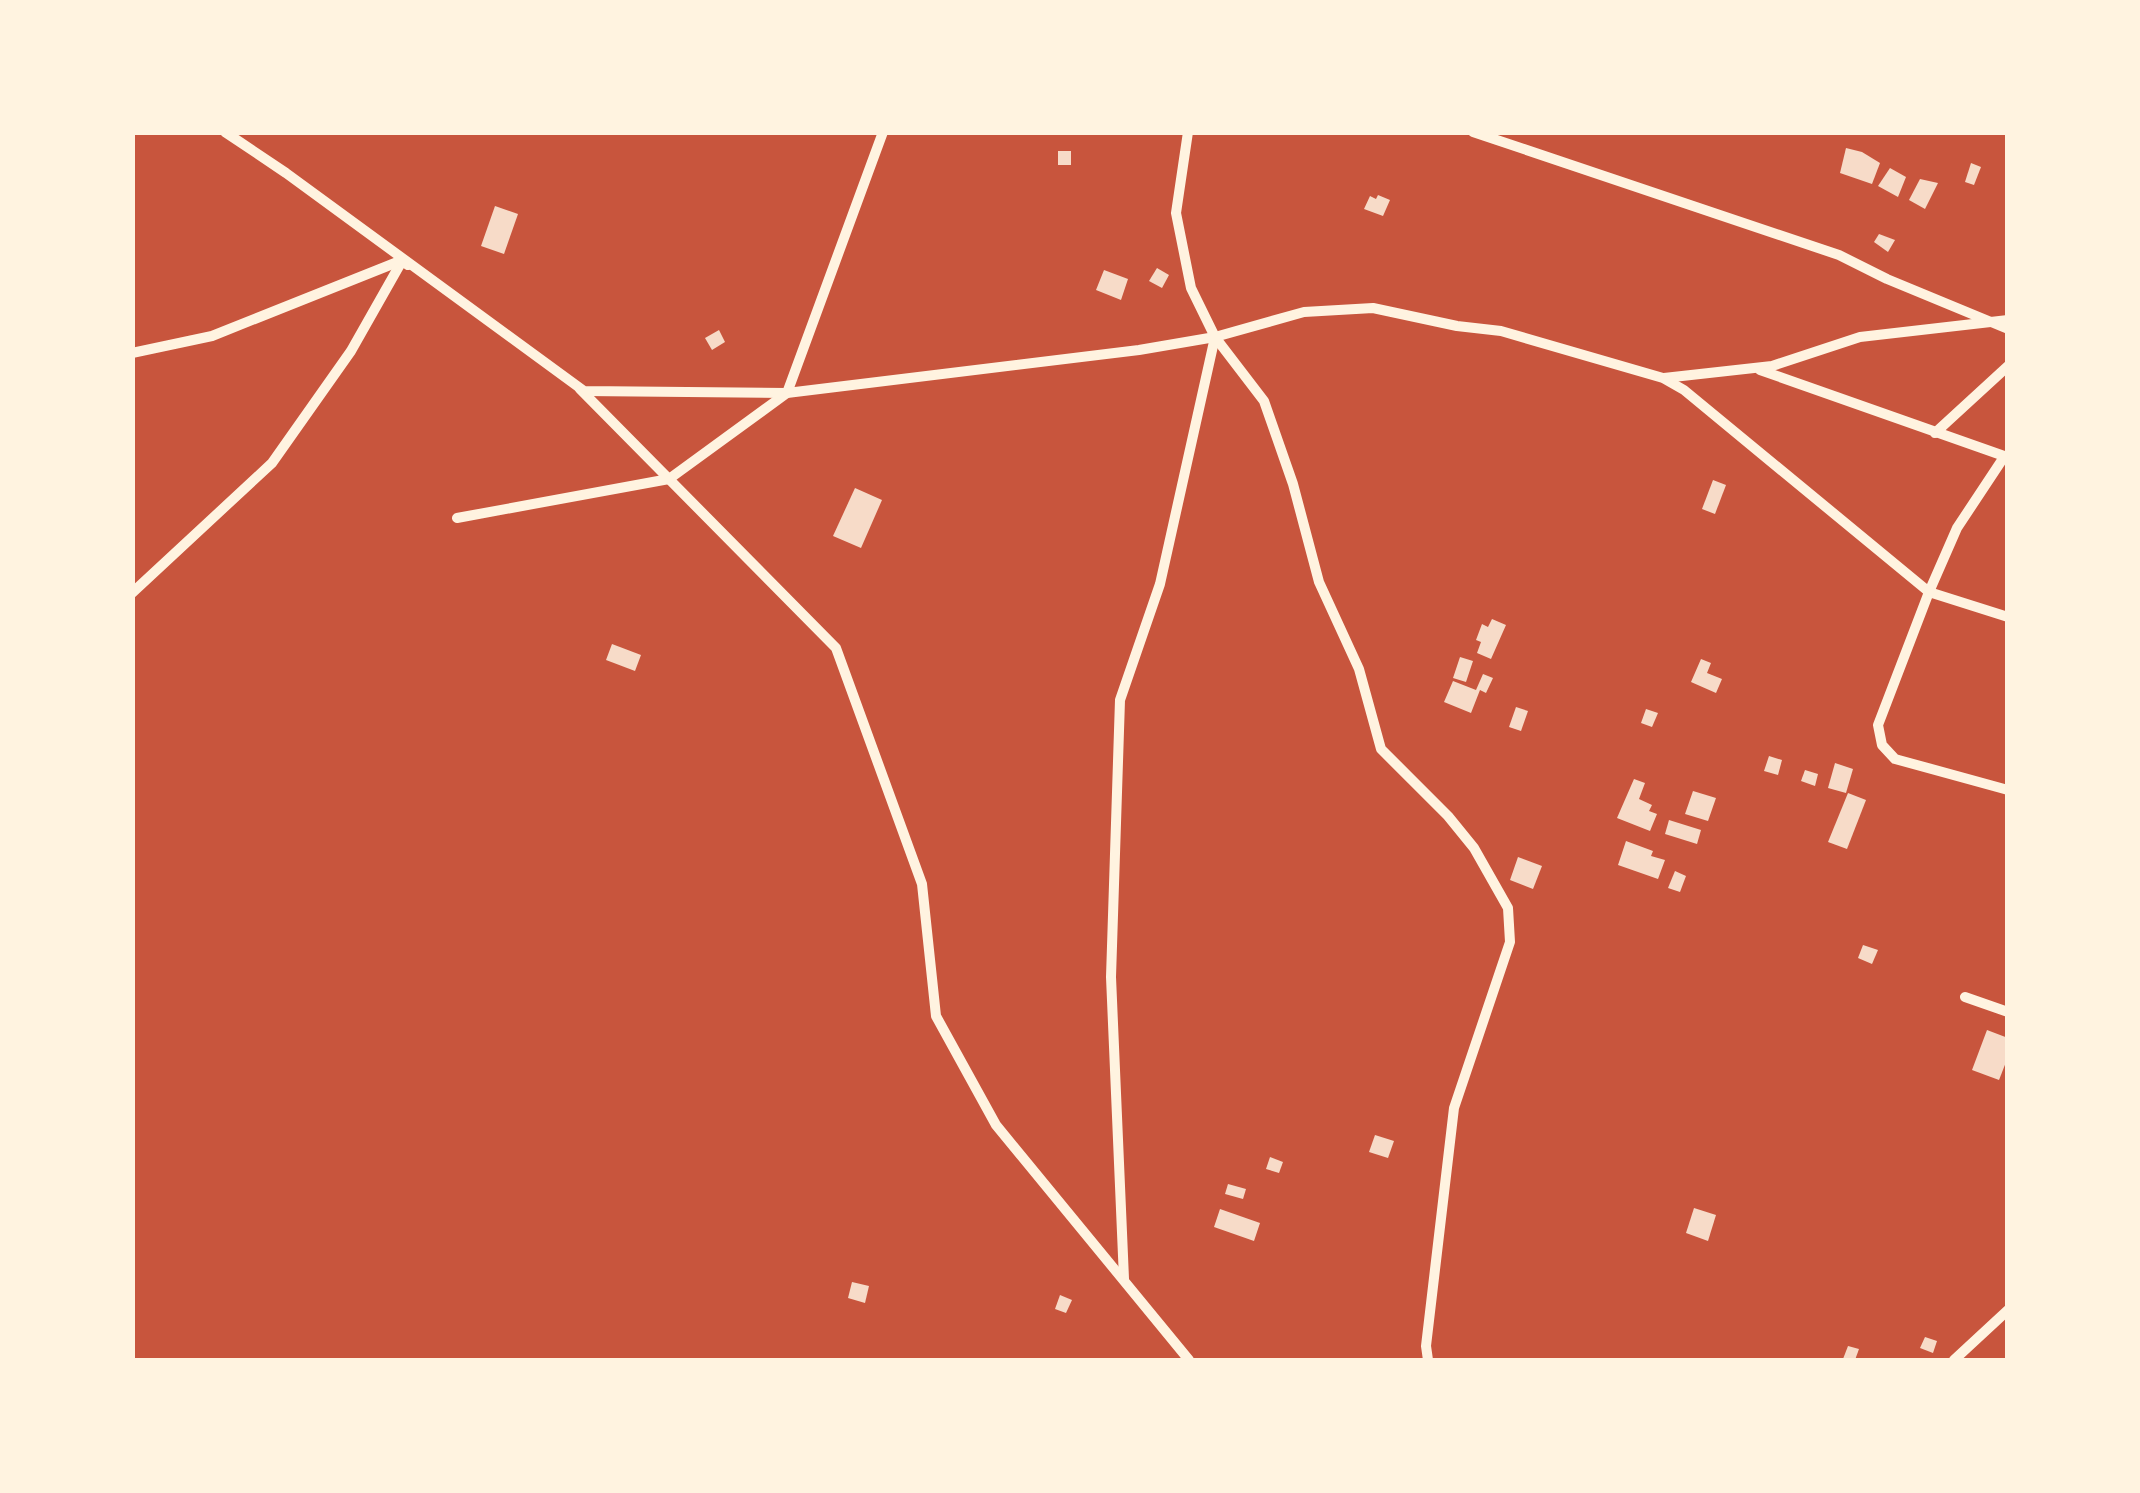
<svg xmlns="http://www.w3.org/2000/svg" width="2140" height="1493" font-family="'Fira Sans',sans-serif">
	<rect width="100%" height="100%" fill="#c8553d"/>
	<g fill="#f7dbc8">
		<path d="M1846 148 1862 152 1880 163 1872 184 1840 173Z"/>
		<rect x="1058" y="151" width="13" height="14"/>
		<path d="M1971 163 1981 167 1974 185 1965 182Z"/>
		<path d="M1890 168 1906 177 1898 197 1878 186Z"/>
		<path d="M1920 179 1938 183 1925 209 1909 200Z"/>
		<path d="M1378 195 1390 200 1383 216 1364 209 1370 196 1376 199Z"/>
		<path d="M495 206 518 214 504 254 481 246Z"/>
		<path d="M1879 234 1895 240 1888 252 1874 242Z"/>
		<path d="M1157 268 1169 275 1162 288 1149 281Z"/>
		<path d="M1104 270 1128 279 1121 300 1096 290Z"/>
		<path d="M719 330 725 342 712 350 705 338Z"/>
		<path d="M1713 480 1726 485 1715 514 1702 509Z"/>
		<path d="M855 488 882 500 861 548 833 536Z"/>
		<path d="M1492 619 1506 625 1491 659 1477 653 1481 642 1476 640 1482 624 1488 627Z"/>
		<path d="M612 644 641 655 635 671 606 660Z"/>
		<path d="M1460 657 1473 661 1466 682 1453 678Z"/>
		<path d="M1701 659 1711 663 1707 673 1722 679 1716 693 1691 682Z"/>
		<path d="M1483 674 1493 678 1486 693 1480 690 1471 713 1444 702 1453 681 1476 690Z"/>
		<path d="M1516 707 1528 711 1521 731 1509 727Z"/>
		<path d="M1646 709 1658 713 1652 727 1641 723Z"/>
		<path d="M1769 756 1782 760 1778 775 1764 771Z"/>
		<path d="M1835 763 1853 769 1846 793 1828 788Z"/>
		<path d="M1805 770 1818 774 1815 786 1801 781Z"/>
		<path d="M1634 779 1645 783 1639 799 1652 805 1649 811 1657 814 1650 831 1617 818Z"/>
		<path d="M1693 791 1716 798 1708 821 1685 814Z"/>
		<path d="M1848 793 1866 800 1847 849 1828 842Z"/>
		<path d="M1669 820 1701 830 1697 844 1665 834Z"/>
		<path d="M1626 841 1653 851 1651 856 1665 860 1658 879 1618 865Z"/>
		<path d="M1518 857 1542 866 1533 889 1510 880Z"/>
		<path d="M1675 871 1686 876 1680 892 1668 888Z"/>
		<path d="M1863 945 1878 950 1872 964 1858 958Z"/>
		<path d="M1987 1030 2008 1038V1057L1999 1080 1972 1070Z"/>
		<path d="M1375 1135 1394 1141 1388 1158 1369 1152Z"/>
		<path d="M1270 1157 1283 1162 1279 1173 1266 1169Z"/>
		<path d="M1228 1184 1246 1189 1243 1199 1225 1194Z"/>
		<path d="M1694 1208 1716 1215 1708 1241 1686 1233Z"/>
		<path d="M1220 1209 1260 1223 1254 1241 1214 1227Z"/>
		<path d="M852 1282 869 1286 865 1303 848 1298Z"/>
		<path d="M1060 1295 1072 1300 1066 1313 1055 1309Z"/>
		<path d="M1925 1337 1937 1341 1933 1353 1920 1348Z"/>
		<path d="M1848 1346 1859 1349 1855 1360 1843 1359Z"/>
	</g>
	<g fill="none" stroke-linecap="round" stroke-linejoin="round">
		<g stroke="#fff3e0" stroke-width="10">
			<path d="M225 132 286 173 584 391 787 393 1139 350 1215 337 1304 312 1373 308 1457 326 1501 331 1663 378 1684 390 1929 592 2008 617"/>
			<path d="M1188 132 1176 213 1191 288 1215 337 1264 401 1293 484 1319 582 1359 669 1381 749 1448 816 1474 848 1508 908 1510 942 1454 1108 1426 1346 1428 1360"/>
			<path d="M1473 132 1839 255 1887 279 2008 329"/>
			<path d="M132 353 212 336 400 261"/>
			<path d="M1760 370 2007 457"/>
			<path d="M1664 378 1772 366 1860 337 2008 320"/>
			<path d="M580 389 836 648 922 884 936 1016 996 1125 1189 1360"/>
			<path d="M1935 433 2008 366"/>
			<path d="M2008 459 2004 457 1957 528 1929 592 1878 725 1882 745 1895 759 2008 790"/>
			<path d="M457 518 669 479 787 393 883 132"/>
			<path d="M132 593 272 463 351 351 402 261 408 265"/>
			<path d="M1965 997 2008 1012"/>
			<path d="M1124 1279 1111 977 1120 700 1160 584 1215 337"/>
			<path d="M1954 1360 2008 1310"/>
		</g>
	</g>
	<rect width="2140" height="1493" fill="none" stroke="#fff3e0" stroke-width="270"/>
</svg>
